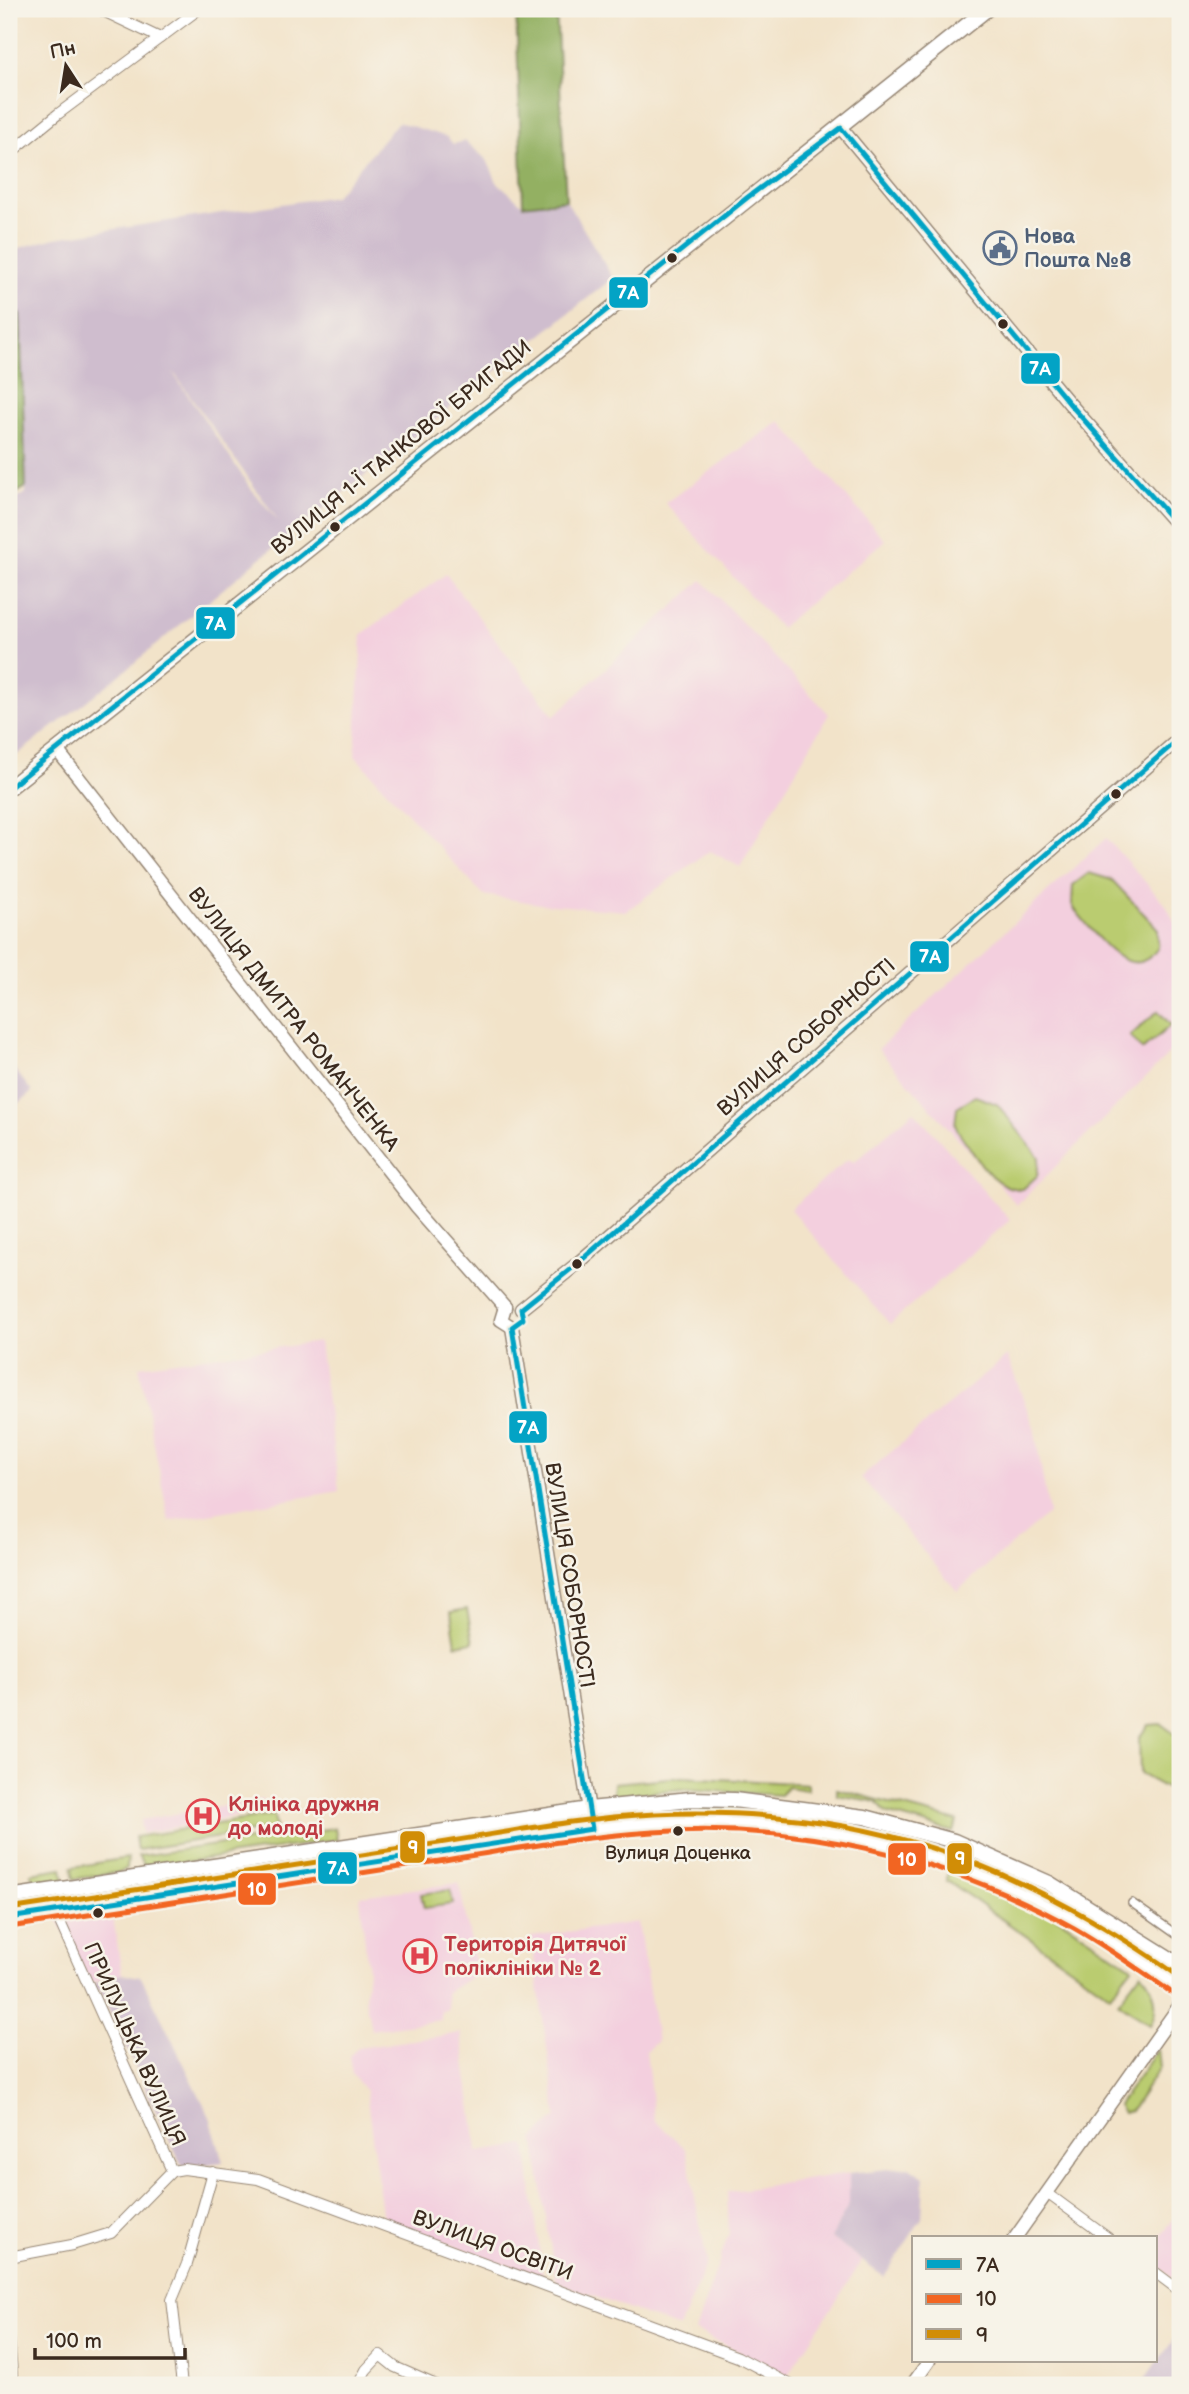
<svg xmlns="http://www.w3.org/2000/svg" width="1189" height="2394" font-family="'Balsamiq Sans',sans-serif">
	<rect width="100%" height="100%" fill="#f7f3e8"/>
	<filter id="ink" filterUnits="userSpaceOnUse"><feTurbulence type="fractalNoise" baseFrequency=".0143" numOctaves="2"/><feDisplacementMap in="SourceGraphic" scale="14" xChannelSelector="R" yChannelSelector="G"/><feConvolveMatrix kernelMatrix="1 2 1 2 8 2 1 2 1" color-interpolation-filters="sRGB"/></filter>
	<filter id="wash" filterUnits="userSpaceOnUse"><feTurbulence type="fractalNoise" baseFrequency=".00686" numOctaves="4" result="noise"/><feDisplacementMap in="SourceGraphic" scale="28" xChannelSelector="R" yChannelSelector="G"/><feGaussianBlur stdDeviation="1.57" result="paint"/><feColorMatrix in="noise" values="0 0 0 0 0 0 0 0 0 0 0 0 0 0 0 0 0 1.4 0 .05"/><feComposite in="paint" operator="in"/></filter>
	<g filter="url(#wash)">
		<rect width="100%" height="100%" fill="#f2e3c9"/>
		<g fill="#f3cfde">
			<path d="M780 421 885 540 780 628 665 503Z"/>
			<path d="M446 574 554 716 702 580 829 714 740 867 710 851 626 911 541 904 483 895 355 756 362 634Z"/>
			<path d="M1106 838 1166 905 1179 931 1180 1043 1017 1205 878 1049Z"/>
			<path d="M914 1111 1010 1220 890 1324 790 1209 848 1159 854 1162Z"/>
			<path d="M319 1342 339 1491 169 1521 139 1366Z"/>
			<path d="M1007 1356 1034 1427 1049 1513 957 1591 861 1477Z"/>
			<path d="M264 1799 267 1811 142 1833 140 1820Z"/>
			<path d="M459 1883 477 1973 446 1993 448 2010 441 2011V2020L371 2030 365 1997 368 1971 360 1896Z"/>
			<path d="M112 1911 122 1974 90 1983 57 1918Z"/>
			<path d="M638 1922 657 2041 646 2051 654 2120 686 2149 707 2262 679 2328 556 2282 534 2138 557 2117 531 1937Z"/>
			<path d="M461 2033 478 2152 526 2145 543 2278 383 2220 366 2091 352 2074 349 2056 358 2048Z"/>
			<path d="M849 2173V2204L831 2238 862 2261 788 2375 695 2331 729 2233 727 2192Z"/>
			<path d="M1180 2211V2283L1156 2265V2241Z"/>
		</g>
		<g fill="#cfbdce" fill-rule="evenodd">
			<path d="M398 122 447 137 453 144 465 141 487 160 497 182 523 205 566 200 613 278 252 565 115 679 9 761V502L26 493 20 315 9 312V251L55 238 335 196ZM173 373H174L279 522 250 487Z"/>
			<path d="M9 1062 32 1092 9 1112Z"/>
			<path d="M122 1974 141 1977 210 2117 223 2162 191 2166H183L179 2160 99 1989 95 1991 92 1984Z"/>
			<path d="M909 2167 924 2177 922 2218 884 2277 831 2238 849 2204V2173Z"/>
			<path d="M1180 2331V2385H1141Z"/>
		</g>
		<g fill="#bacc6f" stroke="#7a7b46" stroke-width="2">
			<path d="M1089 873 1112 880 1158 929V948C1129 989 1095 932 1075 910L1072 904 1073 885Z"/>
			<path d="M1158 1011 1171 1025 1142 1050 1130 1036Z"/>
			<path d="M975 1096 997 1104 1039 1157 1037 1176 1023 1189C992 1191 975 1154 958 1131L955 1125 957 1107Z"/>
			<path d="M467 1609 473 1642 456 1645 451 1612Z"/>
			<path d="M1161 1724 1180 1738V1796L1140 1774 1139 1737 1149 1725Z"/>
			<path d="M681 1777 793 1783 807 1784V1790L788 1787 780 1795 683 1789 613 1796 614 1783Z"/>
			<path d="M837 1789 957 1821 953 1832 886 1813 877 1802 837 1795Z"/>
			<path d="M686 1805 814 1815 944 1846 942 1851C833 1818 732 1805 619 1817L618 1814Z"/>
			<path d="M274 1815 276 1828 137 1850 135 1837Z"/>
			<path d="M558 1822V1826L552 1828 349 1858V1854Z"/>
			<path d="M335 1828 337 1840 157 1866 143 1865 138 1856Z"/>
			<path d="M956 1850 1050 1890 1145 1949 1142 1952C1083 1914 1022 1874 955 1855Z"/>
			<path d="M339 1856 340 1860 78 1899 77 1894Z"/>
			<path d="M128 1858 127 1868 121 1872 74 1879 72 1867Z"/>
			<path d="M62 1868 64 1881 33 1879 31 1873Z"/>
			<path d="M949 1869 1052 1914 1132 1967 1110 1995 946 1880Z"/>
			<path d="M450 1890 453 1904 424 1908 421 1894Z"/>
			<path d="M1141 1972C1155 1988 1160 2006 1150 2025L1118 2002Z"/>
			<path d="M1158 2049 1160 2067 1131 2111 1123 2113 1118 2106 1120 2102Z"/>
		</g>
		<g fill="#93b062" stroke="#676d40" stroke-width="2">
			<path d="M516 9H556L566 200 523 205Z"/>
			<path d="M20 314 26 487 9 498V316Z"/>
		</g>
	</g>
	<g filter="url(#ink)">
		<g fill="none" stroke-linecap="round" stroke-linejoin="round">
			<defs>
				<path id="pedestrian" d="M1132 1903 1180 1937"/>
				<g id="minor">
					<path d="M99 9 160 38"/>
					<path d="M9 154 58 114 199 9"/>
					<path d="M172 2171 184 2169 258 2179 738 2357 791 2385"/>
					<path d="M1047 2193 1108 2238"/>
					<path d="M9 2257 72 2245 111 2233 172 2171 55 1911"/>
					<path d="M1156 2273 1180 2291"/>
					<path d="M9 2337 13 2385"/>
					<path d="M182 2385 172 2300 187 2264 213 2172"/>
					<path d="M358 2385 366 2370 380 2355 395 2367 436 2385"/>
				</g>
				<g id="tertiary">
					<path d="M841 128 1069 403 1180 528"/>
					<path d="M57 750 417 1207 505 1307"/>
					<path d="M505 1307 501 1320 512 1327"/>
					<path d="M521 1309 577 1264 1180 738"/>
					<path d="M512 1327 592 1829"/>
					<path d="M1015 2238 1180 2005"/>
					<path d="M912 2385 929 2361"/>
				</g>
				<g id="secondary">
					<path d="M9 788 987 9"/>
					<path d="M9 1897 589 1809 691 1799 734 1800 865 1817 954 1841 1049 1883 1180 1965"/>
					<path d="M9 1918 592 1829C756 1807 919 1833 1065 1913 1105 1934 1143 1962 1180 1988"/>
				</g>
			</defs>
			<use href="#pedestrian" stroke="#968674" stroke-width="10"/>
			<use href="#minor" stroke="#968674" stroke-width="12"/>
			<use href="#tertiary" stroke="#968674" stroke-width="15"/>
			<use href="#secondary" stroke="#968674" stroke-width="17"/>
			<use href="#pedestrian" stroke="#fff" stroke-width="7"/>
			<use href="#minor" stroke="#fff" stroke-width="10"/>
			<use href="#tertiary" stroke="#fff" stroke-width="12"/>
			<use href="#secondary" stroke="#fff" stroke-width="14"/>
			<defs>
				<g id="bus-1">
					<path d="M9 788 748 197 841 128 1069 403 1180 528"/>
					<path d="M9 1918 592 1829 512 1327 523 1319 521 1309 577 1264 1180 738"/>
				</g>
				<path id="bus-2" d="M10 1927C144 1906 279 1886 413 1865 492 1853 573 1837 653 1832 799 1822 946 1856 1074 1928 1109 1948 1142 1972 1175 1995"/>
				<path id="bus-3" d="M9 1909C142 1889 274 1869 407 1848 489 1836 572 1818 655 1814 861 1805 1014 1860 1180 1977"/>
			</defs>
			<use href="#bus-1" stroke="#f7f3e8" stroke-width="10"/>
			<use href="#bus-2" stroke="#f7f3e8" stroke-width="10"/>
			<use href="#bus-3" stroke="#f7f3e8" stroke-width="10"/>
			<use href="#bus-1" stroke="#03a3c5" stroke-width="5"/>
			<use href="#bus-2" stroke="#f26522" stroke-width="5"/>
			<use href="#bus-3" stroke="#d18d06" stroke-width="5"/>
		</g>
	</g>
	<defs>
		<symbol id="civic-ring" viewBox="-11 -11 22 22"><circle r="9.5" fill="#f7f3e8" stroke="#5c6f8a" stroke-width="1.5"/><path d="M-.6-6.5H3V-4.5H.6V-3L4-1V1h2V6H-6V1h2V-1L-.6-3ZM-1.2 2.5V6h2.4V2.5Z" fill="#5c6f8a"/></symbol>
		<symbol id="hospital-ring" viewBox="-11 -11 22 22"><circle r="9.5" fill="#f7f3e8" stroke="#e0444e" stroke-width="1.5"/><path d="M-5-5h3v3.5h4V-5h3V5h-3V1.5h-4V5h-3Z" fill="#e0444e"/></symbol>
	</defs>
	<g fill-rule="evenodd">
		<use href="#civic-ring" x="981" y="229" width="38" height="38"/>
		<use href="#hospital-ring" x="184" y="1797" width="38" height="38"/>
		<use href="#hospital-ring" x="401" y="1937" width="38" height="38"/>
	</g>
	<g fill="#3b2a1e" stroke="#f7f3e8" stroke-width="2.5">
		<circle cx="672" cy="258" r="6"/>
		<circle cx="1003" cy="324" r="6"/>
		<circle cx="335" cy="527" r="6"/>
		<circle cx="1116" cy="794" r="6"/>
		<circle cx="577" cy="1264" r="6"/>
		<circle cx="678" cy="1831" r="6"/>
		<circle cx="98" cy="1913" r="6"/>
	</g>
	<g text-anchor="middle" stroke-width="5" stroke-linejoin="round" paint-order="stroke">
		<g font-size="19" fill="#3b2a1e" stroke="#f7f3e8">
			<text x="678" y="1859">Вулиця Доценка</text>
		</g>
		<g font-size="21" font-weight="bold" fill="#4e5e75" stroke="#f7f3e8" text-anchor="start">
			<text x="1024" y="243">Нова<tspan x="1024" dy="24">Пошта №8</tspan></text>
		</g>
		<g font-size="21" fill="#3b2a1e" stroke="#f7f3e8">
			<text transform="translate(401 447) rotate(-39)" y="7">ВУЛИЦЯ 1-Ї ТАНКОВОЇ БРИГАДИ</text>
			<text transform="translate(294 1019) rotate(52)" y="7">ВУЛИЦЯ ДМИТРА РОМАНЧЕНКА</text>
			<text transform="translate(806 1037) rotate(-41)" y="7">ВУЛИЦЯ СОБОРНОСТІ</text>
			<text transform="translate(570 1575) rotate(81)" y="7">ВУЛИЦЯ СОБОРНОСТІ</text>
			<text transform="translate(135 2044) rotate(66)" y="7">ПРИЛУЦЬКА ВУЛИЦЯ</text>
			<text transform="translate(493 2245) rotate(20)" y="7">ВУЛИЦЯ ОСВІТИ</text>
		</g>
		<g font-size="21" font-weight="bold" fill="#be3a42" stroke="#f7f3e8" text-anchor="start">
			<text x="228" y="1811">Клініка дружня<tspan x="228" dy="24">до молоді</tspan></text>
			<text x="444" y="1951">Територія Дитячої<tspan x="444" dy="24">поліклініки № 2</tspan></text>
		</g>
	</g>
	<g stroke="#f7f3e8" stroke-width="2.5">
		<rect x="608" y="276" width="41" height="33" rx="7" fill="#03a3c5"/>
		<rect x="1020" y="352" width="41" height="33" rx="7" fill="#03a3c5"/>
		<rect x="195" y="606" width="41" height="34" rx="7" fill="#03a3c5"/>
		<rect x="909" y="940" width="41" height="33" rx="7" fill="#03a3c5"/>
		<rect x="508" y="1410" width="40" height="34" rx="7" fill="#03a3c5"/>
		<rect x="399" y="1830" width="27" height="34" rx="7" fill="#d18d06"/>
		<rect x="946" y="1842" width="27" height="33" rx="7" fill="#d18d06"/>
		<rect x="887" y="1842" width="40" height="34" rx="7" fill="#f26522"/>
		<rect x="317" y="1851" width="41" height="34" rx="7" fill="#03a3c5"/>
		<rect x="237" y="1872" width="40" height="34" rx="7" fill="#f26522"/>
	</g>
	<g font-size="19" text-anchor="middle" font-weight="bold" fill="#fff">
		<text x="628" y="299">7А</text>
		<text x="1040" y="375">7А</text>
		<text x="215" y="630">7А</text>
		<text x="930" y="963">7А</text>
		<text x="528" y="1434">7А</text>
		<text x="413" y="1854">9</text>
		<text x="960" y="1865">9</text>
		<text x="907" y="1866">10</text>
		<text x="338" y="1875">7А</text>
		<text x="257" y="1896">10</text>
	</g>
	<rect width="1189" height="2394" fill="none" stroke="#f7f3e8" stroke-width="35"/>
	<rect x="912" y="2236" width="245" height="126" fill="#f7f3e8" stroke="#aca397" stroke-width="2"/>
	<rect x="926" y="2259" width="35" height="10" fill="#03a3c5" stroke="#aca397" stroke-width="2"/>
	<text x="976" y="2272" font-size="21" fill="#3b2a1e">7А</text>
	<rect x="926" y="2294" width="35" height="10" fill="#f26522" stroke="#aca397" stroke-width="2"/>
	<text x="976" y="2306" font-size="21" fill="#3b2a1e">10</text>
	<rect x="926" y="2329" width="35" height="10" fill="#d18d06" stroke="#aca397" stroke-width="2"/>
	<text x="976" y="2342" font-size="21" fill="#3b2a1e">9</text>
	<g transform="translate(66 66) rotate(348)" stroke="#f7f3e8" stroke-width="5" paint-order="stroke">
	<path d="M0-5L12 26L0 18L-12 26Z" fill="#3b2a1e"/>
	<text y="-10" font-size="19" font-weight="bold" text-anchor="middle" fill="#3b2a1e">Пн</text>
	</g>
	<path d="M35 2348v10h150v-10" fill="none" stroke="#3b2a1e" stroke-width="3.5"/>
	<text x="46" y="2348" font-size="21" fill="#3b2a1e" stroke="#f7f3e8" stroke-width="5" paint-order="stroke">100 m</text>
</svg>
